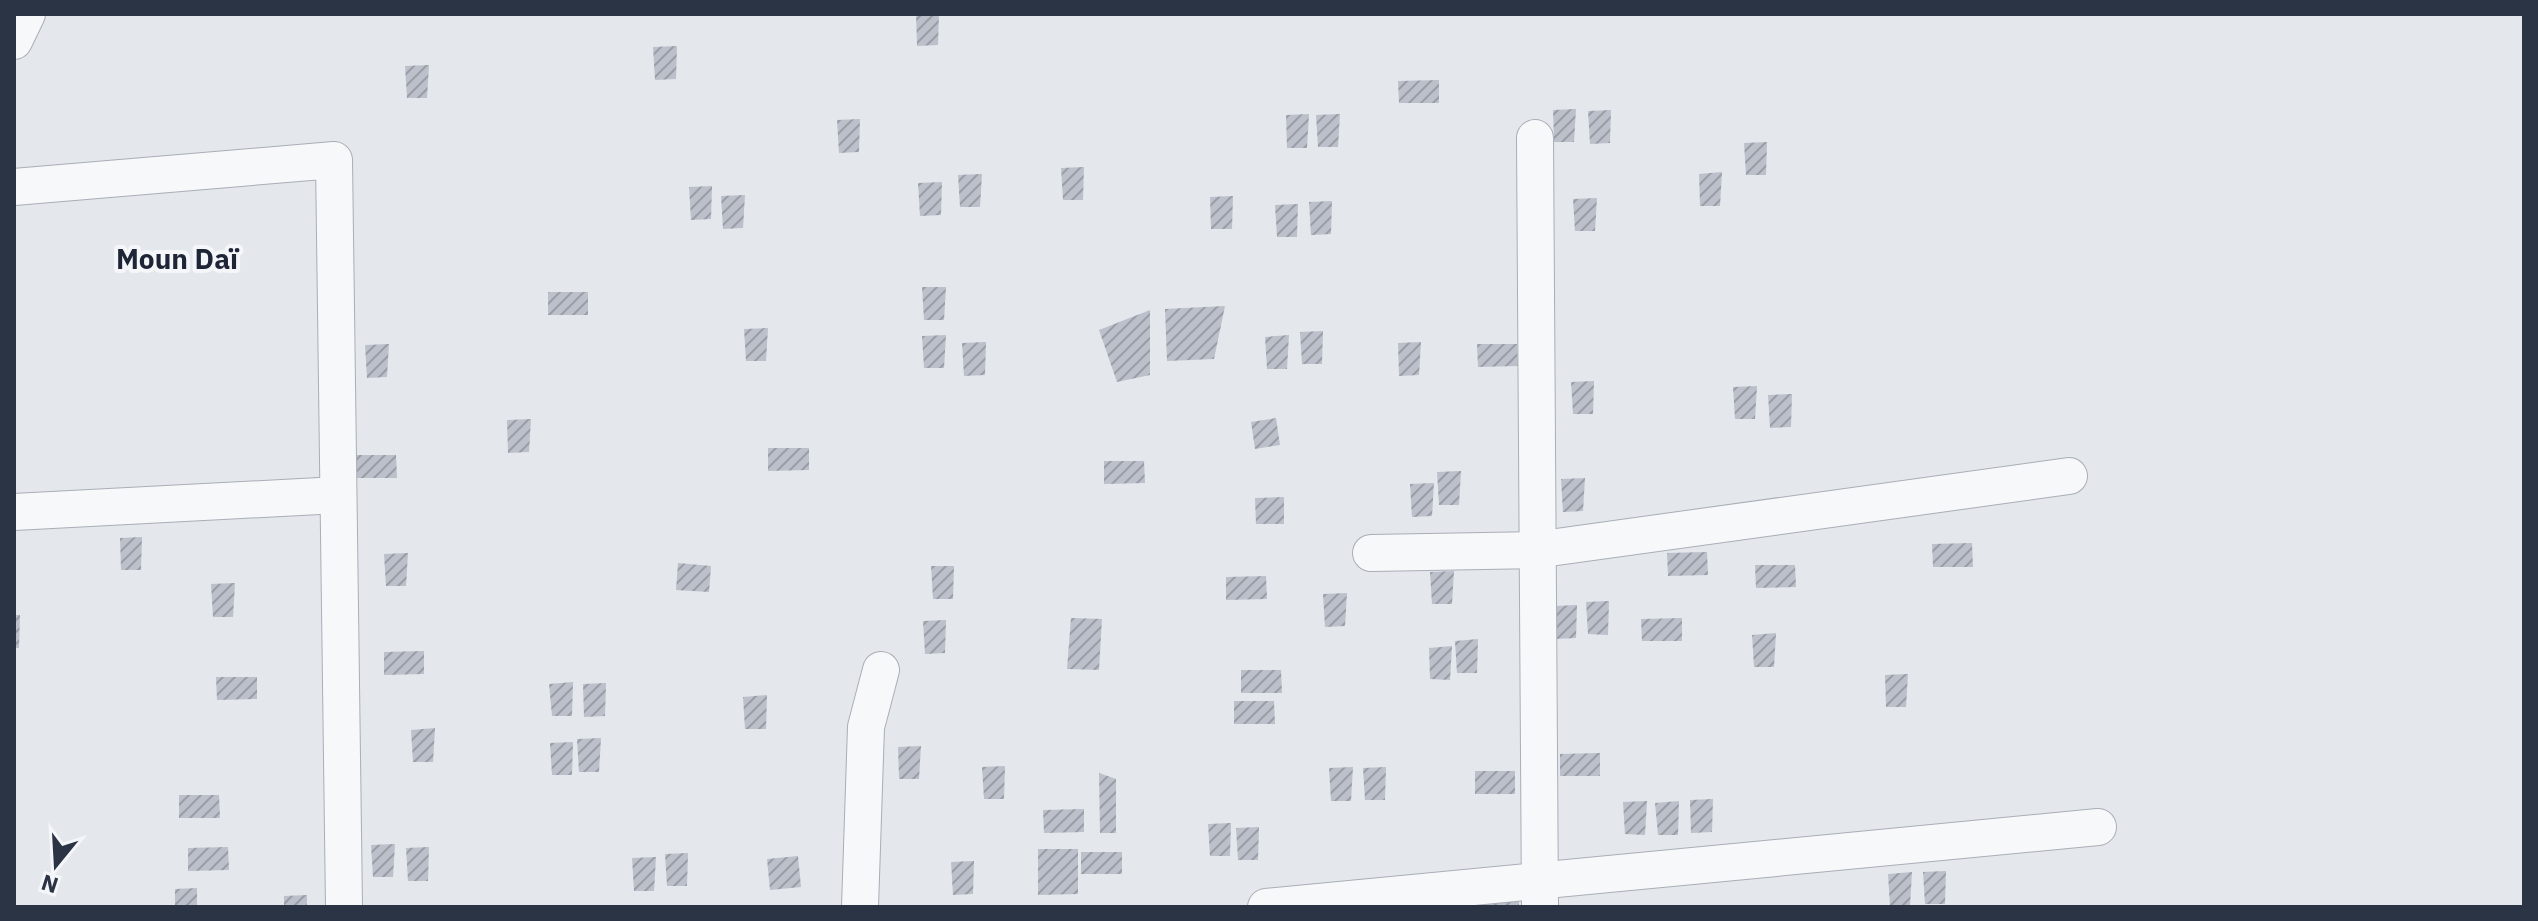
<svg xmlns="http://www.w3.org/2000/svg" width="2538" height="921" font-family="'IBM Plex Sans',sans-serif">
	<defs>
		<pattern id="building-hatch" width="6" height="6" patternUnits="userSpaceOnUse" patternTransform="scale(2)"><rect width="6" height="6" fill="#bbc0ca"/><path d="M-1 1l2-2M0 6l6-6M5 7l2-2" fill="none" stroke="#989da6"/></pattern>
	</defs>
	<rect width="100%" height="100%" fill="#e4e7ec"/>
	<g fill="url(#building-hatch)">
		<path d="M916 14H939L938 45 917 46Z"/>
		<path d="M677 46 676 79 655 80 653 47Z"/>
		<path d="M429 65 427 98H407L405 66Z"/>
		<path d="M1439 80V103H1399L1398 81Z"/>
		<path d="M1576 109 1574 142H1554L1553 110Z"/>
		<path d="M1611 110 1610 143 1590 144 1588 111Z"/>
		<path d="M1309 114 1307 148H1287L1286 115Z"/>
		<path d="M1340 114 1338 147H1318L1316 115Z"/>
		<path d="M860 119 859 152 839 153 837 120Z"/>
		<path d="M1767 142 1766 175H1746L1744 143Z"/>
		<path d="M1084 167 1083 200H1063L1061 168Z"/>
		<path d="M1722 172 1720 206H1700L1699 174Z"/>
		<path d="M982 174 980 207H960L958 175Z"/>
		<path d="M942 182 941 215 920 216 918 183Z"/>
		<path d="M712 186 711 219 691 220 689 187Z"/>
		<path d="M745 195 743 228 723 229 721 196Z"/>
		<path d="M1233 196 1232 229H1211L1210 197Z"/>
		<path d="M1597 198 1595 231H1575L1573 199Z"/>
		<path d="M1332 201 1331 234 1311 235 1309 202Z"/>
		<path d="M1298 204 1297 237H1277L1275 205Z"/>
		<path d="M922 287H946L944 320H924Z"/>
		<rect x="548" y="292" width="40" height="23"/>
		<path d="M1225 306 1214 359 1167 361 1165 309Z"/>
		<path d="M1150 310V375L1117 382 1099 330Z"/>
		<path d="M768 328 766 361H746L744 329Z"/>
		<path d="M1323 331 1322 364H1302L1300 332Z"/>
		<path d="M946 335 944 368H924L922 336Z"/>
		<path d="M1289 335 1287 369H1267L1265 337Z"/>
		<path d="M986 342 985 375 964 376 962 343Z"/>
		<path d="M1421 342 1419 375 1399 376 1398 343Z"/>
		<path d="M389 344 387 377 367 378 365 345Z"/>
		<path d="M1477 344H1517L1518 366 1478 367Z"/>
		<path d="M1594 381 1593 414H1573L1571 382Z"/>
		<path d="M1757 386 1755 419H1735L1733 387Z"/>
		<path d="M1792 394 1791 427 1770 428 1768 395Z"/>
		<path d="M1276 418 1280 445 1255 449 1251 422Z"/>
		<path d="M531 419 529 452 508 453 507 420Z"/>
		<path d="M768 448H809V470L768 471Z"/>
		<path d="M356 455H396L397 478H356Z"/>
		<path d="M1104 461H1144L1145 483 1104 484Z"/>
		<path d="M1461 471 1459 505H1439L1437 472Z"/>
		<path d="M1585 478 1583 511 1563 512 1561 479Z"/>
		<path d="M1434 483 1432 516 1412 517 1410 484Z"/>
		<path d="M1284 497V524H1256L1255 498Z"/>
		<path d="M142 537 141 570H121L120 538Z"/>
		<path d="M1972 543 1973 567H1933L1932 544Z"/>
		<path d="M1707 552 1708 575 1668 576 1667 553Z"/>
		<path d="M408 553 406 586H386L384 554Z"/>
		<path d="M678 563 711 566 709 592 676 590Z"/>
		<path d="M1755 565H1795L1796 587 1756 588Z"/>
		<path d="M931 566H954L953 599H933Z"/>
		<path d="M1454 571 1452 604H1432L1430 572Z"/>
		<path d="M1266 576 1267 599 1226 600V577Z"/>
		<path d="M235 583 233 617H213L211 584Z"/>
		<path d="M1347 593 1345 626 1325 627 1323 594Z"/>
		<path d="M1609 601 1608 635 1588 634 1586 602Z"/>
		<path d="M1577 605 1576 638 1556 639 1554 606Z"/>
		<path d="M14 615H20L19 648H14Z"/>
		<path d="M1071 618 1102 619 1099 670 1067 669Z"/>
		<path d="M1682 618V641H1642L1641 619Z"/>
		<path d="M946 620 945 653 925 654 923 621Z"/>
		<path d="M1776 633 1774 667H1754L1752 635Z"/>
		<path d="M1478 639 1477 673H1457L1455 641Z"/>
		<path d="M1452 646 1450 680 1430 679 1429 648Z"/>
		<path d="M424 651V674L384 675V652Z"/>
		<path d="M1241 670H1281L1282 693H1241Z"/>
		<path d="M1908 674 1906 707H1886L1885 675Z"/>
		<path d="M216 677H257V699L217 700Z"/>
		<path d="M573 682 572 716H552L549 684Z"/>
		<path d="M606 683 605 716 584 717 583 684Z"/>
		<path d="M767 695 766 729H745L743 697Z"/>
		<path d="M1234 701H1274L1275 724H1234Z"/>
		<path d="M435 728 433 762H413L411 730Z"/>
		<path d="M601 738 599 772H579L577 739Z"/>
		<path d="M573 742 572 775H552L550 743Z"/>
		<path d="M921 746 919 779H899L898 747Z"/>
		<path d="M1600 753V776H1560V754Z"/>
		<path d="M1005 766 1004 799H984L982 767Z"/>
		<path d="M1353 767 1351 801H1331L1329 768Z"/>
		<path d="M1386 767 1385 800H1365L1363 768Z"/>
		<rect x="1475" y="771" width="40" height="23"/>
		<path d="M1099 773 1116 779V833H1100Z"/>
		<path d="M179 795H219L220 818H179Z"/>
		<path d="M1713 799 1712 832 1691 833 1690 800Z"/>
		<path d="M1647 801 1645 835 1625 834 1623 802Z"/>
		<path d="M1679 801 1678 835H1658L1655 803Z"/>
		<path d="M1084 809V832L1044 833 1043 810Z"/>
		<path d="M1231 823 1230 856H1210L1208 824Z"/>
		<path d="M1259 827 1258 860H1238L1236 828Z"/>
		<path d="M395 844 393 877H373L371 845Z"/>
		<path d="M228 847 229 870 188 871V848Z"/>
		<path d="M429 847 428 881H408L406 848Z"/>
		<path d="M1038 849H1078V894L1038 895Z"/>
		<rect x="1081" y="852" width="41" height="22"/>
		<path d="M688 853 687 886H667L665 854Z"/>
		<path d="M798 856 801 887 770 890 767 859Z"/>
		<path d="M656 857 654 891H634L632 858Z"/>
		<path d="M974 861 973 894 953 895 951 862Z"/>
		<path d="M1946 871 1945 904H1925L1923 872Z"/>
		<path d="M1912 872 1910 906H1890L1888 874Z"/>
		<path d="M197 888V907H175V889Z"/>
		<path d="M307 895V907H284V896Z"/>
		<path d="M1519 901V907H1479V902Z"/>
	</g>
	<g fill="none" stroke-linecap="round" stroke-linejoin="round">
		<defs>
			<g id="minor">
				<path d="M14 41 27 14"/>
				<path d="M1535 138 1540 907"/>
				<path d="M14 187 334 160 344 907"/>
				<path d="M14 512 338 495"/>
				<path d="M1371 553 1535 550 2069 476"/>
				<path d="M860 907 866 727 881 670"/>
				<path d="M1266 907 2098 827"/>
			</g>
		</defs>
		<use href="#minor" stroke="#a9aeb7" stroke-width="38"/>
		<use href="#minor" stroke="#f7f8fa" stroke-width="36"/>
	</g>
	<g text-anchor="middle" stroke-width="8" stroke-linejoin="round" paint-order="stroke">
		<g font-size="28" font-weight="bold" fill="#1d2536" stroke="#f4f6f9">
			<text x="177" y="269">Moun Daï</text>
		</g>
	</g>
	<rect width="2538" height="921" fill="none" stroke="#2b3445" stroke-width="32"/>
	<g transform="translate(56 865) rotate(198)" stroke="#f4f6f9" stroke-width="6" paint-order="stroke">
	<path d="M0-6L14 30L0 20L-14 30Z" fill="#2b3445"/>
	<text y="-12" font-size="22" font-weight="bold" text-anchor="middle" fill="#2b3445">N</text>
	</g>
</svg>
